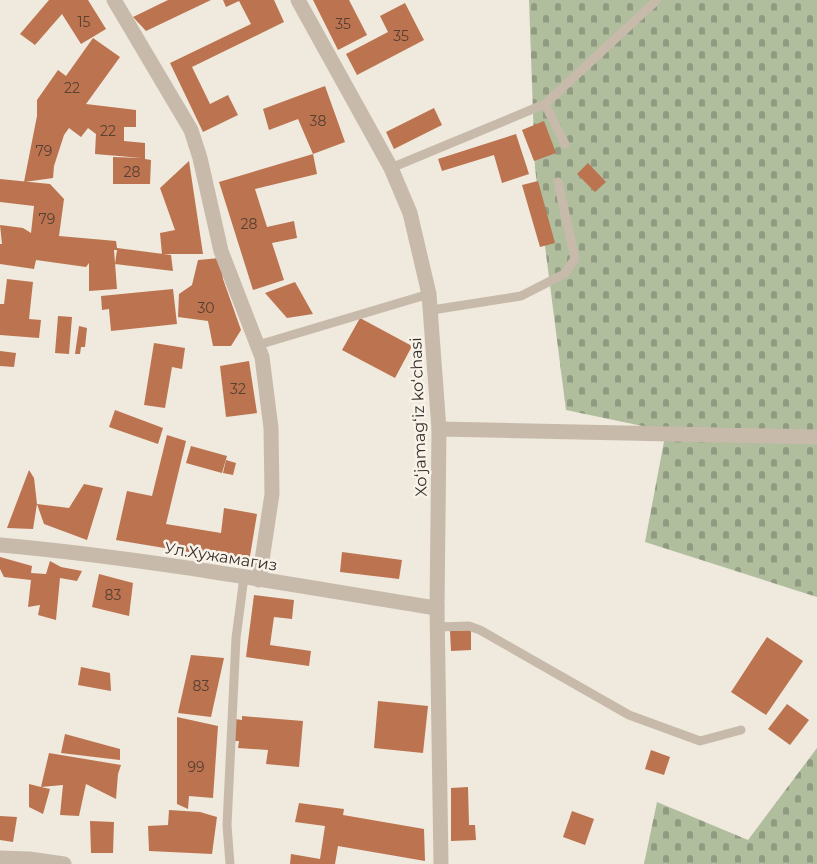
<svg xmlns="http://www.w3.org/2000/svg" width="817" height="864" font-family="Montserrat,sans-serif">
	<defs>
		<pattern id="cemetery-stones" width="16" height="16" patternUnits="userSpaceOnUse" patternTransform="scale(1.5)"><rect width="16" height="16" fill="#b0be9e"/><path d="M2 7V4a2 2 0 0 1 4 0v3zM10 15v-3a2 2 0 0 1 4 0v3z" fill="#909b81"/></pattern>
	</defs>
	<rect width="100%" height="100%" fill="#f0e9dd"/>
	<g fill="url(#cemetery-stones)">
		<path d="M529 0H817V597L645 542 666 431 566 410 535 168Z"/>
		<path d="M817 748V864H644L657 802 748 840Z"/>
	</g>
	<g fill="#bc734f">
		<path d="M49 0H88L106 29 81 44 62 14 35 45 20 34Z"/>
		<path d="M168 0H211L146 31 133 17Z"/>
		<path d="M223 0H274L284 22 192 67 210 104 228 95 238 115 203 132 170 63 251 24 239 1 226 7Z"/>
		<path d="M313 0H349L367 35 338 50Z"/>
		<path d="M405 3 424 40 357 75 346 54 388 32 380 16Z"/>
		<path d="M93 38 120 57 86 104 136 110V127H124V141L145 143V159L151 160 150 184H113V157L142 158 95 154 96 134 88 128 81 137 69 128 64 135 54 166 53 178 24 182 37 116V100L58 70 66 76Z"/>
		<path d="M325 86 345 142 313 154 317 174 255 189 267 227 294 221 297 238 272 243 284 280 253 290 219 182 313 154 298 119 269 130 263 109Z"/>
		<path d="M434 108 442 125 394 149 386 132Z"/>
		<path d="M544 121 556 153 534 161 522 130Z"/>
		<path d="M516 134 529 174 502 183 494 155 442 171 438 159Z"/>
		<path d="M189 161 203 254H162L160 233 175 230 160 188Z"/>
		<path d="M588 163 606 182 595 192 577 174Z"/>
		<path d="M0 179 50 184 64 199 59 236 116 241 117 248 171 255 173 271 115 264 117 250H114L117 289 89 291V263L86 267 36 260 34 269 0 264V244H2L0 225 23 228 31 233 34 206 0 202Z"/>
		<path d="M538 181 555 243 540 247 522 185Z"/>
		<path d="M220 258 223 279 241 330 231 346H213L208 321 178 317 179 294 192 285 198 260Z"/>
		<path d="M7 279 33 282 29 319 41 320 39 338 0 335V304H4Z"/>
		<path d="M295 282 313 314 287 318 265 293Z"/>
		<path d="M173 289 177 324 111 331 109 309 102 310 101 296Z"/>
		<path d="M58 316 72 317 69 354 55 353Z"/>
		<path d="M360 318 412 346 395 378 342 350Z"/>
		<path d="M79 326 87 328 85 347H81L80 354H75Z"/>
		<path d="M154 343 185 348 182 369 172 367 165 408 144 405Z"/>
		<path d="M0 351 16 353 14 367 0 366Z"/>
		<path d="M249 361 257 413 226 417 220 366Z"/>
		<path d="M115 410 163 428 158 444 109 427Z"/>
		<path d="M167 435 186 441 166 524 221 533 224 508 257 514 249 562 116 540 127 491 152 496Z"/>
		<path d="M191 446 227 456 222 473 186 463Z"/>
		<path d="M226 460 236 463 233 475 223 473Z"/>
		<path d="M29 470 34 478 37 504 33 529 7 528Z"/>
		<path d="M84 484 103 488 87 540 44 524 37 504 69 508Z"/>
		<path d="M342 552 402 560 399 579 340 572Z"/>
		<path d="M0 557 32 566 31 573 46 574 50 561 61 567 82 571 77 581 60 578 56 620 38 615 40 605 28 607 31 580 4 577 0 569Z"/>
		<path d="M99 574 133 583 129 616 92 607Z"/>
		<path d="M254 595 294 600 292 619 274 617 270 645 311 651 309 666 246 657Z"/>
		<path d="M471 630V650L451 651 450 631Z"/>
		<path d="M767 637 803 661 766 715 731 692Z"/>
		<path d="M191 655 224 658 211 717 178 713Z"/>
		<path d="M81 667 110 673 111 691 78 685Z"/>
		<path d="M378 701 428 706 423 753 374 748Z"/>
		<path d="M787 704 809 720 790 745 768 729Z"/>
		<path d="M242 716 303 721 299 767 266 764 268 750 238 748 239 741H233L235 719 242 720Z"/>
		<path d="M177 717 218 726 213 798 189 796 188 809 177 804Z"/>
		<path d="M65 734 120 749V760L61 753Z"/>
		<path d="M651 750 670 757 664 775 645 769Z"/>
		<path d="M49 753 121 765 118 774 116 799 86 784 79 816 60 815 63 785 41 787 50 789 43 814 29 807V784L41 787Z"/>
		<path d="M468 787 469 825H475L476 840 451 841V788Z"/>
		<path d="M299 803 344 809 343 815 424 829 425 861 338 846 335 864H290L291 854 320 859 325 826 295 822Z"/>
		<path d="M169 810 200 812 217 817 212 854 149 851 148 826 168 825Z"/>
		<path d="M572 811 594 819 585 845 563 837Z"/>
		<path d="M0 816 17 817 13 842 0 840Z"/>
		<path d="M90 821 114 822 113 853H91Z"/>
	</g>
	<g fill="none" stroke-linecap="round" stroke-linejoin="round">
		<g stroke="#c7baaa" stroke-width="9">
			<path d="M545 104 565 144"/>
			<path d="M391 168 545 104 657 0"/>
			<path d="M432 310 521 296 564 274 575 259 558 182"/>
			<path d="M258 345 429 294"/>
			<path d="M437 627 469 626 480 630 629 715 700 741 741 730"/>
			<path d="M230 864 227 825 236 638 244 577"/>
		</g>
		<g stroke="#c7baaa" stroke-width="15">
			<path d="M114 0 191 130 200 158 221 251 262 357 271 428 272 494 259 580"/>
			<path d="M298 0 391 168 410 213 429 294 439 429 437 608 441 864"/>
			<path d="M439 429 817 437"/>
			<path d="M0 545C146 558 292 585 437 608"/>
			<path d="M0 858 29 859 64 864"/>
		</g>
	</g>
	<g text-anchor="middle" stroke-width="5" stroke-linejoin="round" paint-order="stroke">
		<g font-size="14" fill="#573f32">
			<text x="84" y="27">15</text>
			<text x="343" y="29">35</text>
			<text x="401" y="41">35</text>
			<text x="72" y="93">22</text>
			<text x="318" y="126">38</text>
			<text x="108" y="136">22</text>
			<text x="44" y="156">79</text>
			<text x="132" y="177">28</text>
			<text x="47" y="224">79</text>
			<text x="249" y="229">28</text>
			<text x="206" y="313">30</text>
			<text x="238" y="394">32</text>
			<text x="113" y="600">83</text>
			<text x="201" y="691">83</text>
			<text x="196" y="772">99</text>
		</g>
		<g font-size="16" fill="#352e29" stroke="#f8f2e9">
			<text transform="translate(418 417) rotate(-92)" y="6">Xoʻjamagʻiz koʻchasi</text>
			<text transform="translate(221 556) rotate(9)" y="6">Ул.Хужамагиз</text>
		</g>
	</g>
</svg>
